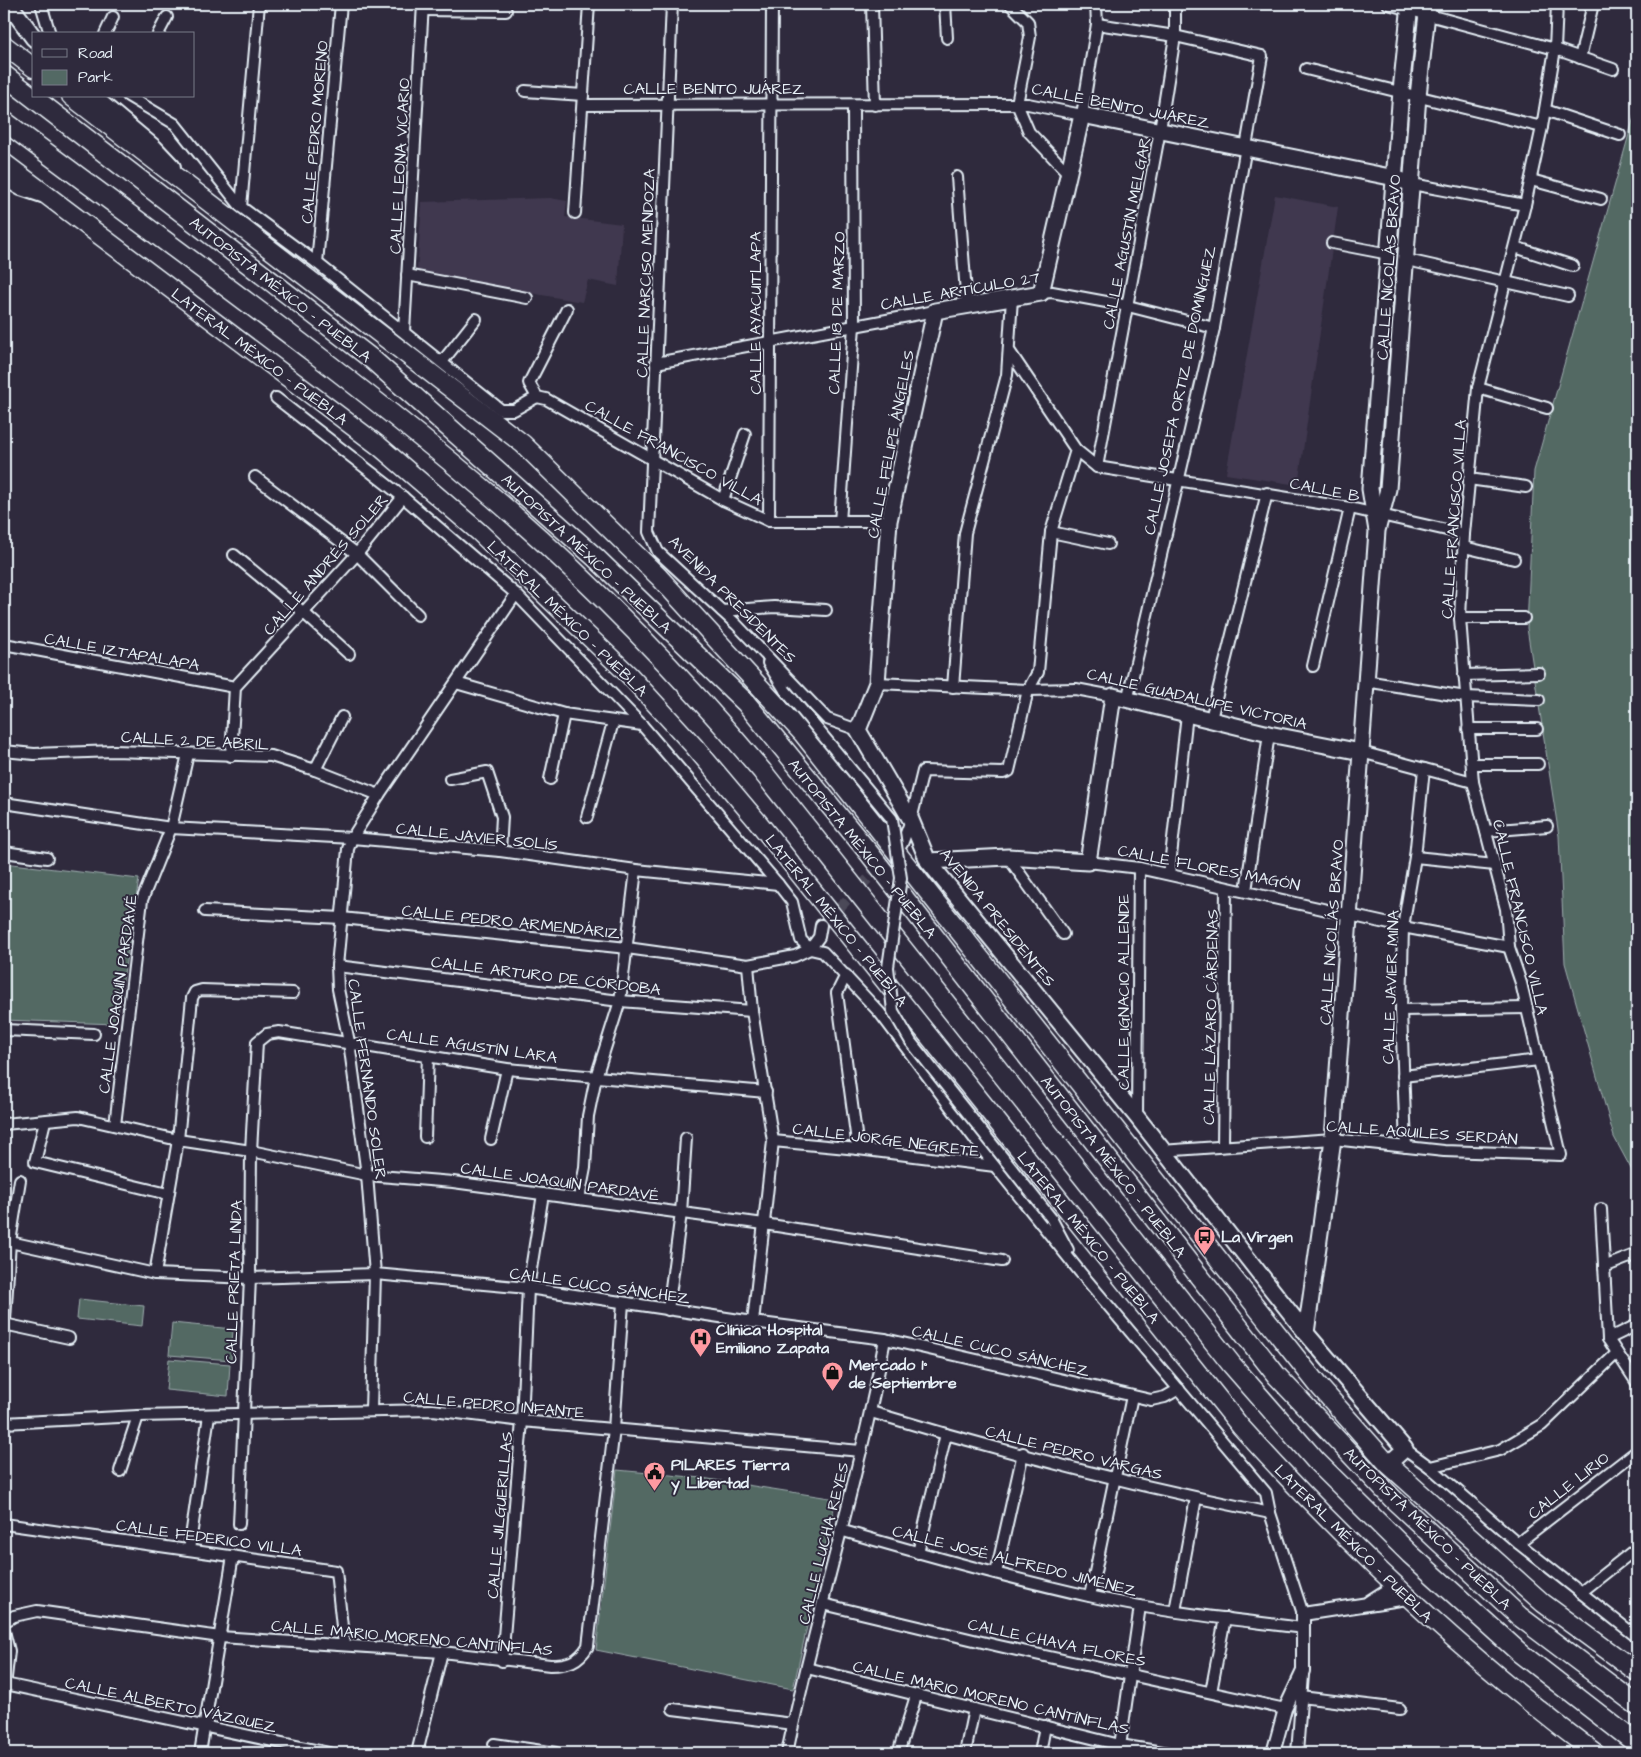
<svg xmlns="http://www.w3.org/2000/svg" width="1641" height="1757" font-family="'Architects Daughter',sans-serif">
	<rect width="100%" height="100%" fill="#2f2a3d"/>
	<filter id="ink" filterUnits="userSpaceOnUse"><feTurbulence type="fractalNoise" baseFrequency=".02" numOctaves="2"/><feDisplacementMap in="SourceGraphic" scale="10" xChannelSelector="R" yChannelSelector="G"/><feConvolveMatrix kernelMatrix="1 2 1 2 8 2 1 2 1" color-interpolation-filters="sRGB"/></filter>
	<g filter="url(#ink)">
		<g fill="#40394f">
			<path d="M1275 195 1338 207 1298 485 1226 474Z"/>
			<path d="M550 198 567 201 565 217 622 224 618 286 588 280 582 302 417 273 422 202Z"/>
		</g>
		<g fill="#536964" stroke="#9eadae">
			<path d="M1637 106V1180L1614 1137 1565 963 1559 836 1527 628 1534 471Z"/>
			<path d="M4 863 139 879 116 1024 4 1020Z"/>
			<path d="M79 1299 144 1306 142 1326 77 1319Z"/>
			<path d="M172 1323 233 1329 231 1360 169 1355Z"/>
			<path d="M169 1359 230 1364 228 1396 166 1390Z"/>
			<path d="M617 1470 702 1478 836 1499 793 1689 596 1650Z"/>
		</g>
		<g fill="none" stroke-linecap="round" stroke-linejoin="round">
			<path stroke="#4b4859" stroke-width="10" stroke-dasharray="10 5" stroke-linecap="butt" d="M829 918 898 849"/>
			<defs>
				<g id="minor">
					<path d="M41 4 50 34"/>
					<path d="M672 4 649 532 658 552 736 624 827 719 858 730"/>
					<path d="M872 4 875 105"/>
					<path d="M945 4 947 38"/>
					<path d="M1010 4 1028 22 1030 37 1017 104 1029 132 1068 173"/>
					<path d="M1388 4 1555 49 1613 69"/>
					<path d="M423 10 506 11"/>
					<path d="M1097 24 1175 36 1262 56 1214 328 1127 701"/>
					<path d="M105 34 113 17"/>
					<path d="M158 34 167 17"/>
					<path d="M1580 58 1593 4"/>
					<path d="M1306 69 1542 127"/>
					<path d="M525 91 583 95"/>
					<path d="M128 96 175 124 241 207 317 263 501 410H514L537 397"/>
					<path d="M583 105 1028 104 1082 115 1097 24 1096 4"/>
					<path d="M1545 110 1620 135"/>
					<path d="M957 177 967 306"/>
					<path d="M1531 180 1601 199"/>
					<path d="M1412 184 1525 205"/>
					<path d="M241 207 259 4"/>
					<path d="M575 213 589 4"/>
					<path d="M1332 243 1389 254"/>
					<path d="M1515 247 1573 266"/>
					<path d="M1407 260 1568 296"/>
					<path d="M317 263 341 4"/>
					<path d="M407 275 527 298"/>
					<path d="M1041 293 1052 292 1128 306 1214 328"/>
					<path d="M404 331 423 4"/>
					<path d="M1010 352 1076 450 1097 467 1350 508 1464 534"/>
					<path d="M442 362 476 319"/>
					<path d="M656 363 935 311"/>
					<path d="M1478 388 1547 408"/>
					<path d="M537 397 546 399 723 500 769 521H889"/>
					<path d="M537 397 529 383 567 309"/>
					<path d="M276 398 403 497 516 594 642 725 778 884 792 902 801 940 810 949"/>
					<path d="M1097 467 1160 130 1175 36V4"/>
					<path d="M255 477 357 554 418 615"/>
					<path d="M1469 479 1526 487"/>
					<path d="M723 500 745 434"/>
					<path d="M769 521 772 4"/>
					<path d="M840 522 854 326 853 105"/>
					<path d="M1051 532 1108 544"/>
					<path d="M1464 547 1514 559"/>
					<path d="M234 555 304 613 349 654"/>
					<path d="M722 611 774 607 826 610"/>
					<path d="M1460 618H1524"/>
					<path d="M4 644 235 687"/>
					<path d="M768 663 785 690"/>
					<path d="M1313 666 1350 508"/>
					<path d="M1464 675 1539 673"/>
					<path d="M1365 681 1466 697 1539 700"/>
					<path d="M456 683 564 714 642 725"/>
					<path d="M877 683 1028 690 1076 689 1113 696"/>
					<path d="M953 687 965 533 1007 375 1012 298"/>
					<path d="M1211 719 1267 493"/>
					<path d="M1468 729H1537"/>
					<path d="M4 751 34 754 114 751 271 756 315 770 379 795"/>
					<path d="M1361 752 1473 782"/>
					<path d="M231 756 235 687 357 554 403 497"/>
					<path d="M1472 764H1538"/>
					<path d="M315 770 342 717"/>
					<path d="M450 779 487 772 502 817 500 851"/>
					<path d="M550 779 564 714"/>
					<path d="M4 803 171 828 352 838 500 851 636 870 778 884"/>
					<path d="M587 817 613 722"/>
					<path d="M1486 831 1547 826"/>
					<path d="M902 844 911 820 923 771 1003 773 1009 771 1028 690 1038 672 1051 532 1076 450"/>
					<path d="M4 852 47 858"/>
					<path d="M1008 857 1063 934"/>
					<path d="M1415 857 1495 865"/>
					<path d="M1088 862 1139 868 1403 927 1509 947"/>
					<path d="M1169 874 1187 714"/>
					<path d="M1246 891 1269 734"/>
					<path d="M205 911 342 918 627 948 748 965 795 956 810 949 819 937 821 925"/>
					<path d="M810 949 823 952 880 1013 995 1166 1080 1272 1266 1493 1270 1513 1303 1614"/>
					<path d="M748 965 752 1011 773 1141 753 1322"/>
					<path d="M337 966 620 1001 752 1011"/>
					<path d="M846 975 837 993 858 1149"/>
					<path d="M1401 1010 1527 1008"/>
					<path d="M4 1030 94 1034"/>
					<path d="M1403 1076 1539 1060"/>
					<path d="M1137 1117 1139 868"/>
					<path d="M45 1121 35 1162 168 1194"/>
					<path d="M4 1124 78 1117 178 1140 251 1151 367 1175 453 1182 764 1224 1002 1261"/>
					<path d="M115 1125 142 900 171 828 188 754"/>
					<path d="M425 1137 428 1056"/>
					<path d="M491 1139 507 1069"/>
					<path d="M773 1141 858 1149 995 1166"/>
					<path d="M1223 1146 1226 888"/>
					<path d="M1406 1147 1401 1010 1403 927 1415 857 1424 769"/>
					<path d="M1161 1151 1333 1139 1444 1151 1561 1155 1521 983 1509 947 1506 909 1473 782 1460 618 1464 534 1478 388 1525 205 1542 127 1555 49 1557 4"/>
					<path d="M579 1199 585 1168 588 1116 596 1077 620 1001 636 870"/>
					<path d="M1601 1209 1608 1339 1637 1383"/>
					<path d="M1051 1218 1068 1250"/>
					<path d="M10 1242 155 1274 250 1278 375 1274 528 1288 753 1322 885 1339 1151 1400 1165 1397 1179 1389"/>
					<path d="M1604 1267 1632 1256"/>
					<path d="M155 1274 178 1140 192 998 195 992 202 990 293 993"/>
					<path d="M668 1310 681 1213 686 1138"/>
					<path d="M4 1324 69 1338"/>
					<path d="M4 1336 10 1242 20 1180"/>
					<path d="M1608 1339 1637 1325"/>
					<path d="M371 1410 375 1274 367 1175 349 1042 338 989 337 966 348 849 352 838 379 795 516 594"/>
					<path d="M871 1412C1003 1452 1136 1486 1270 1513"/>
					<path d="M4 1423 138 1416 433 1410 522 1421 861 1451"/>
					<path d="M1405 1449 1430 1467 1518 1543 1637 1637"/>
					<path d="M1430 1467 1500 1450 1542 1425 1617 1353"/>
					<path d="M120 1471 138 1416"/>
					<path d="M4 1524 336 1571 344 1645"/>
					<path d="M239 1524 250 1278 251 1151 257 1042 267 1034 279 1032 507 1069 766 1092"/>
					<path d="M840 1530C922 1554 1005 1577 1089 1596 1159 1612 1232 1619 1303 1628"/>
					<path d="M1518 1543 1637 1451"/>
					<path d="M189 1550 209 1415"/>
					<path d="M918 1553 946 1434"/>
					<path d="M996 1573 1023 1453"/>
					<path d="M1580 1593 1637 1548"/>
					<path d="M1090 1596 1132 1396"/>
					<path d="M823 1604 999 1646 1285 1709"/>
					<path d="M1175 1611 1196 1498"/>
					<path d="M4 1622 14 1616 37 1611 220 1637 442 1652 550 1665C568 1665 578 1662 588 1646L614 1429 623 1303"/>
					<path d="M4 1631 9 1651 4 1695"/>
					<path d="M502 1661 522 1421 528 1288 543 1194"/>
					<path d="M807 1668 1120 1745 1169 1753"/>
					<path d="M5 1684 329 1753"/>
					<path d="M1211 1692 1225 1618"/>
					<path d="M1301 1697 1400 1709"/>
					<path d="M673 1709 793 1724"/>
					<path d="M494 1744 556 1753"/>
					<path d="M900 1747 916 1696"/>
					<path d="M200 1753 233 1556"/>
					<path d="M417 1753 442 1652"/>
					<path d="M787 1753C816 1614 859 1479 885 1339"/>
					<path d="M965 1753 974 1709"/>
					<path d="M1040 1753 1045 1726"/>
					<path d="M1119 1753 1140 1606"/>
					<path d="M1297 1753 1303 1675"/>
				</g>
				<g id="tertiary">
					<path d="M1369 1602 1394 1586"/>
					<path d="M1273 1753 1285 1709 1303 1671V1614L1407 1598"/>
				</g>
				<g id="secondary">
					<path d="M1378 527 1388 489 1418 96 1428 4"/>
					<path d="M928 861 1008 857 1088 862 1113 696 1269 734 1361 752"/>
					<path d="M1306 1333 1333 1139 1377 531 1370 489 1401 91 1410 4"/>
					<path d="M1388 1464 1405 1449 1306 1333 1137 1117 928 861 911 820 858 730 877 683 889 521 935 311 1041 293 1082 115 1395 178 1412 184"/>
				</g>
				<g id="primary">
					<path d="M9 4 34 38"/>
					<path d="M92 96 154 148 172 167"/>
					<path d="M4 177 21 187 42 194"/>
				</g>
				<g id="trunk">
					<path d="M4 45 34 68"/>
					<path d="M71 96 523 444 659 577 803 734 1318 1385 1388 1464 1543 1603 1637 1672"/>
					<path d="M4 163 379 446 479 532 629 675 693 745 758 822 1241 1427C1350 1548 1465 1656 1595 1753"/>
				</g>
				<g id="motorway">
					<path d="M4 75 373 360 596 558 746 703 869 853 1277 1376 1392 1498 1519 1616 1637 1705"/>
					<path d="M4 121C170 246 344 369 502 505 595 586 682 676 762 771L1232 1365 1316 1461 1410 1554 1520 1653 1637 1744"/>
				</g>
			</defs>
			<use href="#minor" stroke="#e8f1f8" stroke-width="14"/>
			<use href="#tertiary" stroke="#e8f1f8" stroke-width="16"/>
			<use href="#secondary" stroke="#e8f1f8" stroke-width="19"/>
			<use href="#primary" stroke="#e8f1f8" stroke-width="20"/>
			<use href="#trunk" stroke="#e8f1f8" stroke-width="21"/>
			<use href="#motorway" stroke="#e8f1f8" stroke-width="22"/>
			<use href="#minor" stroke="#2f2a3d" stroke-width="10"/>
			<use href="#tertiary" stroke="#2f2a3d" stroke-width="12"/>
			<use href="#secondary" stroke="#2f2a3d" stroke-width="15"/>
			<use href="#primary" stroke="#2f2a3d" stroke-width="16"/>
			<use href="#trunk" stroke="#2f2a3d" stroke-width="18"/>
			<use href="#motorway" stroke="#2f2a3d" stroke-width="19"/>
			<defs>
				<path id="minor-bridge" d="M785 690 892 819 901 878 888 967 893 1011 911 1042 1051 1218"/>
			</defs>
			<use href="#minor-bridge" stroke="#e8f1f8" stroke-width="14" stroke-linecap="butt"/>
			<use href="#minor-bridge" stroke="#2f2a3d" stroke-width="10"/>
		</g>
	</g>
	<defs>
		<symbol id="bus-pin" viewBox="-11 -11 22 30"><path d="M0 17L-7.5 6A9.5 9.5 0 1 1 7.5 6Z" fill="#ff9aa2" stroke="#2f2a3d"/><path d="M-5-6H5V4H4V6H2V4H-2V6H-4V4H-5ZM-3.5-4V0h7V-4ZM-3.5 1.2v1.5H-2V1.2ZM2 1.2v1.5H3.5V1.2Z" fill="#111"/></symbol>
		<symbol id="hospital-pin" viewBox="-11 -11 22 30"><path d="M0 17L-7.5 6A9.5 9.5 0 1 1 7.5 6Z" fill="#ff9aa2" stroke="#2f2a3d"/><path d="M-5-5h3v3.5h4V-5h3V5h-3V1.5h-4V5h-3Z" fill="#111"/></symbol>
		<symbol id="shop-pin" viewBox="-11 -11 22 30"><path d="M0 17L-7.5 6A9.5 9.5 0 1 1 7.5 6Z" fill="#ff9aa2" stroke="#2f2a3d"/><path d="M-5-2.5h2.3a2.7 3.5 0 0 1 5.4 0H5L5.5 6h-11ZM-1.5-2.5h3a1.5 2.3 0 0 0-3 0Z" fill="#111"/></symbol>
		<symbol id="civic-pin" viewBox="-11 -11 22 30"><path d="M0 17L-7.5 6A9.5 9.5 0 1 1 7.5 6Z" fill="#ff9aa2" stroke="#2f2a3d"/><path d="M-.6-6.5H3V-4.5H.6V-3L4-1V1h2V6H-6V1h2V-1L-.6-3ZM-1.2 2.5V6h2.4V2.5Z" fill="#111"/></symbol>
	</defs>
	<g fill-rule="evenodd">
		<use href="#bus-pin" x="1192" y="1224" width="25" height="34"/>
		<use href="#hospital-pin" x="688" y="1326" width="25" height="34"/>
		<use href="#shop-pin" x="820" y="1360" width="25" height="34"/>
		<use href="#civic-pin" x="642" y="1460" width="25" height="34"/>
	</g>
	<g text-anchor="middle" stroke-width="4" stroke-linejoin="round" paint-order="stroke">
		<g font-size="16" fill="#e8f1f8" stroke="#2f2a3d">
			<text x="714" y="94">CALLE BENITO JUÁREZ</text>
			<text transform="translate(1121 105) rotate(11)" y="6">CALLE BENITO JUÁREZ</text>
			<text transform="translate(314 132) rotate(-85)" y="6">CALLE PEDRO MORENO</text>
			<text transform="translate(399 166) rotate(-87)" y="6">CALLE LEONA VICARIO</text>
			<text transform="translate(1126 233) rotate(-79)" y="6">CALLE AGUSTÍN MELGAR</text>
			<text transform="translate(1388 267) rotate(-86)" y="6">CALLE NICOLÁS BRAVO</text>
			<text transform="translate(645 273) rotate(-88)" y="6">CALLE NARCISO MENDOZA</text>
			<text transform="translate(281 289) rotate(38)" y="6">AUTOPISTA MÉXICO - PUEBLA</text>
			<text transform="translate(960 290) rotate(-10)" y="6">CALLE ARTÍCULO 27</text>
			<text transform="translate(755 313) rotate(-90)" y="6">CALLE AYACUITLAPA</text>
			<text transform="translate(836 313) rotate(-88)" y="6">CALLE 18 DE MARZO</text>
			<text transform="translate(260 356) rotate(37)" y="6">LATERAL MÉXICO - PUEBLA</text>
			<text transform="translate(1179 390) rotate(-78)" y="6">CALLE JOSEFA ORTIZ DE DOMÍNGUEZ</text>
			<text transform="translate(890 444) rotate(-79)" y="6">CALLE FELIPE ÁNGELES</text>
			<text transform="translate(674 452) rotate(29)" y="6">CALLE FRANCISCO VILLA</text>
			<text transform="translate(1325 489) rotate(11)" y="6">CALLE B</text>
			<text transform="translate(1453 519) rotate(-86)" y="6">CALLE FRANCISCO VILLA</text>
			<text transform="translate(587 553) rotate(43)" y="6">AUTOPISTA MÉXICO - PUEBLA</text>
			<text transform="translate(325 564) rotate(-49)" y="6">CALLE ANDRÉS SOLER</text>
			<text transform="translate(733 599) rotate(45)" y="6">AVENIDA PRESIDENTES</text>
			<text transform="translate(568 618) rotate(44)" y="6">LATERAL MÉXICO - PUEBLA</text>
			<text transform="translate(122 651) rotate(10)" y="6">CALLE IZTAPALAPA</text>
			<text transform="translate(1197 698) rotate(13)" y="6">CALLE GUADALUPE VICTORIA</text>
			<text transform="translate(195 740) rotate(3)" y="6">CALLE 2 DE ABRIL</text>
			<text transform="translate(477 836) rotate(6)" y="6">CALLE JAVIER SOLÍS</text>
			<text transform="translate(863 848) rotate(51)" y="6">AUTOPISTA MÉXICO - PUEBLA</text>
			<text transform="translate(1209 867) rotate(11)" y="6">CALLE FLORES MAGÓN</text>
			<text transform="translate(998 917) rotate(51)" y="6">AVENIDA PRESIDENTES</text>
			<text transform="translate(1521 917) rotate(77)" y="6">CALLE FRANCISCO VILLA</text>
			<text transform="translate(837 920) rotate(51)" y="6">LATERAL MÉXICO - PUEBLA</text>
			<text transform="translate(511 921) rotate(6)" y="6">CALLE PEDRO ARMENDÁRIZ</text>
			<text transform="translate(1331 932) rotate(-86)" y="6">CALLE NICOLÁS BRAVO</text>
			<text transform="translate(546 975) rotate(7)" y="6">CALLE ARTURO DE CÓRDOBA</text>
			<text transform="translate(1390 987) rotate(-88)" y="6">CALLE JAVIER MINA</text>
			<text transform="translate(1123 992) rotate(-90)" y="6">CALLE IGNACIO ALLENDE</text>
			<text transform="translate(117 994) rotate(-82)" y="6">CALLE JOAQUÍN PARDAVÉ</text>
			<text transform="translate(1210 1017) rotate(-89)" y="6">CALLE LÁZARO CÁRDENAS</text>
			<text transform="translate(472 1045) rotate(8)" y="6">CALLE AGUSTÍN LARA</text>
			<text transform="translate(368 1079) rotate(82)" y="6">CALLE FERNANDO SOLER</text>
			<text transform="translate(1422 1132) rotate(4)" y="6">CALLE AQUILES SERDÁN</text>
			<text transform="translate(886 1139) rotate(7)" y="6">CALLE JORGE NEGRETE</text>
			<text transform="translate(1114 1166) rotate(52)" y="6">AUTOPISTA MÉXICO - PUEBLA</text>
			<text transform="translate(560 1181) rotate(8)" y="6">CALLE JOAQUÍN PARDAVÉ</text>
			<text transform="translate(1089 1237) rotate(51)" y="6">LATERAL MÉXICO - PUEBLA</text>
			<text transform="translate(233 1282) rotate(-88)" y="6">CALLE PRIETA LINDA</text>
			<text transform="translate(600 1285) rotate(8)" y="6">CALLE CUCO SÁNCHEZ</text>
			<text transform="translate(1001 1350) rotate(13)" y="6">CALLE CUCO SÁNCHEZ</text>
			<text transform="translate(494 1404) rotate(5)" y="6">CALLE PEDRO INFANTE</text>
			<text transform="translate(1074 1452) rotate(14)" y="6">CALLE PEDRO VARGAS</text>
			<text transform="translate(1568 1485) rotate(-38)" y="6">CALLE LIRIO</text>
			<text transform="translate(499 1515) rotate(-85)" y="6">CALLE JILGUERILLAS</text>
			<text transform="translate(1428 1528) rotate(44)" y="6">AUTOPISTA MÉXICO - PUEBLA</text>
			<text transform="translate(209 1537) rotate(8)" y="6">CALLE FEDERICO VILLA</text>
			<text transform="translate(823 1543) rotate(-76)" y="6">CALLE LUCHA REYES</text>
			<text transform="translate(1354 1543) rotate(45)" y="6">LATERAL MÉXICO - PUEBLA</text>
			<text transform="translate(1015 1560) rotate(14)" y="6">CALLE JOSÉ ALFREDO JIMÉNEZ</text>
			<text transform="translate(412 1637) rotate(5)" y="6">CALLE MARIO MORENO CANTÍNFLAS</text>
			<text transform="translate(1057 1642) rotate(12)" y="6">CALLE CHAVA FLORES</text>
			<text transform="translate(991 1697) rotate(13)" y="6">CALLE MARIO MORENO CANTÍNFLAS</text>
			<text transform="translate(171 1704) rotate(12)" y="6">CALLE ALBERTO VÁZQUEZ</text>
		</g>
		<g font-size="16" font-weight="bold" fill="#e8f1f8" stroke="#2f2a3d" text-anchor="start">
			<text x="1221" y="1242">La Virgen</text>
			<text x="716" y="1335">Clínica Hospital<tspan x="716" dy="18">Emiliano Zapata</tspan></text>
			<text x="849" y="1370">Mercado 1°<tspan x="849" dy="18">de Septiembre</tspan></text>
			<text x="671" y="1470">PILARES Tierra<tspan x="671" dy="18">y Libertad</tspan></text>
		</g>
	</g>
	<rect width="1641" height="1757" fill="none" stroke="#2f2a3d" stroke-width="20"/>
	<rect x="10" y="10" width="1621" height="1737" fill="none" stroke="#e8f1f8" stroke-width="2" filter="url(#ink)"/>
	<rect x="32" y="32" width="162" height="65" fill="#2f2a3d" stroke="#797a88"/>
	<rect x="42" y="49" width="25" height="8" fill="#2f2a3d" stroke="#797a88"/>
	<text x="78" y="58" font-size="15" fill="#e8f1f8">Road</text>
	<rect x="42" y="70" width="25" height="15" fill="#536964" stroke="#797a88"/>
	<text x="78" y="82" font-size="15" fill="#e8f1f8">Park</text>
</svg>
